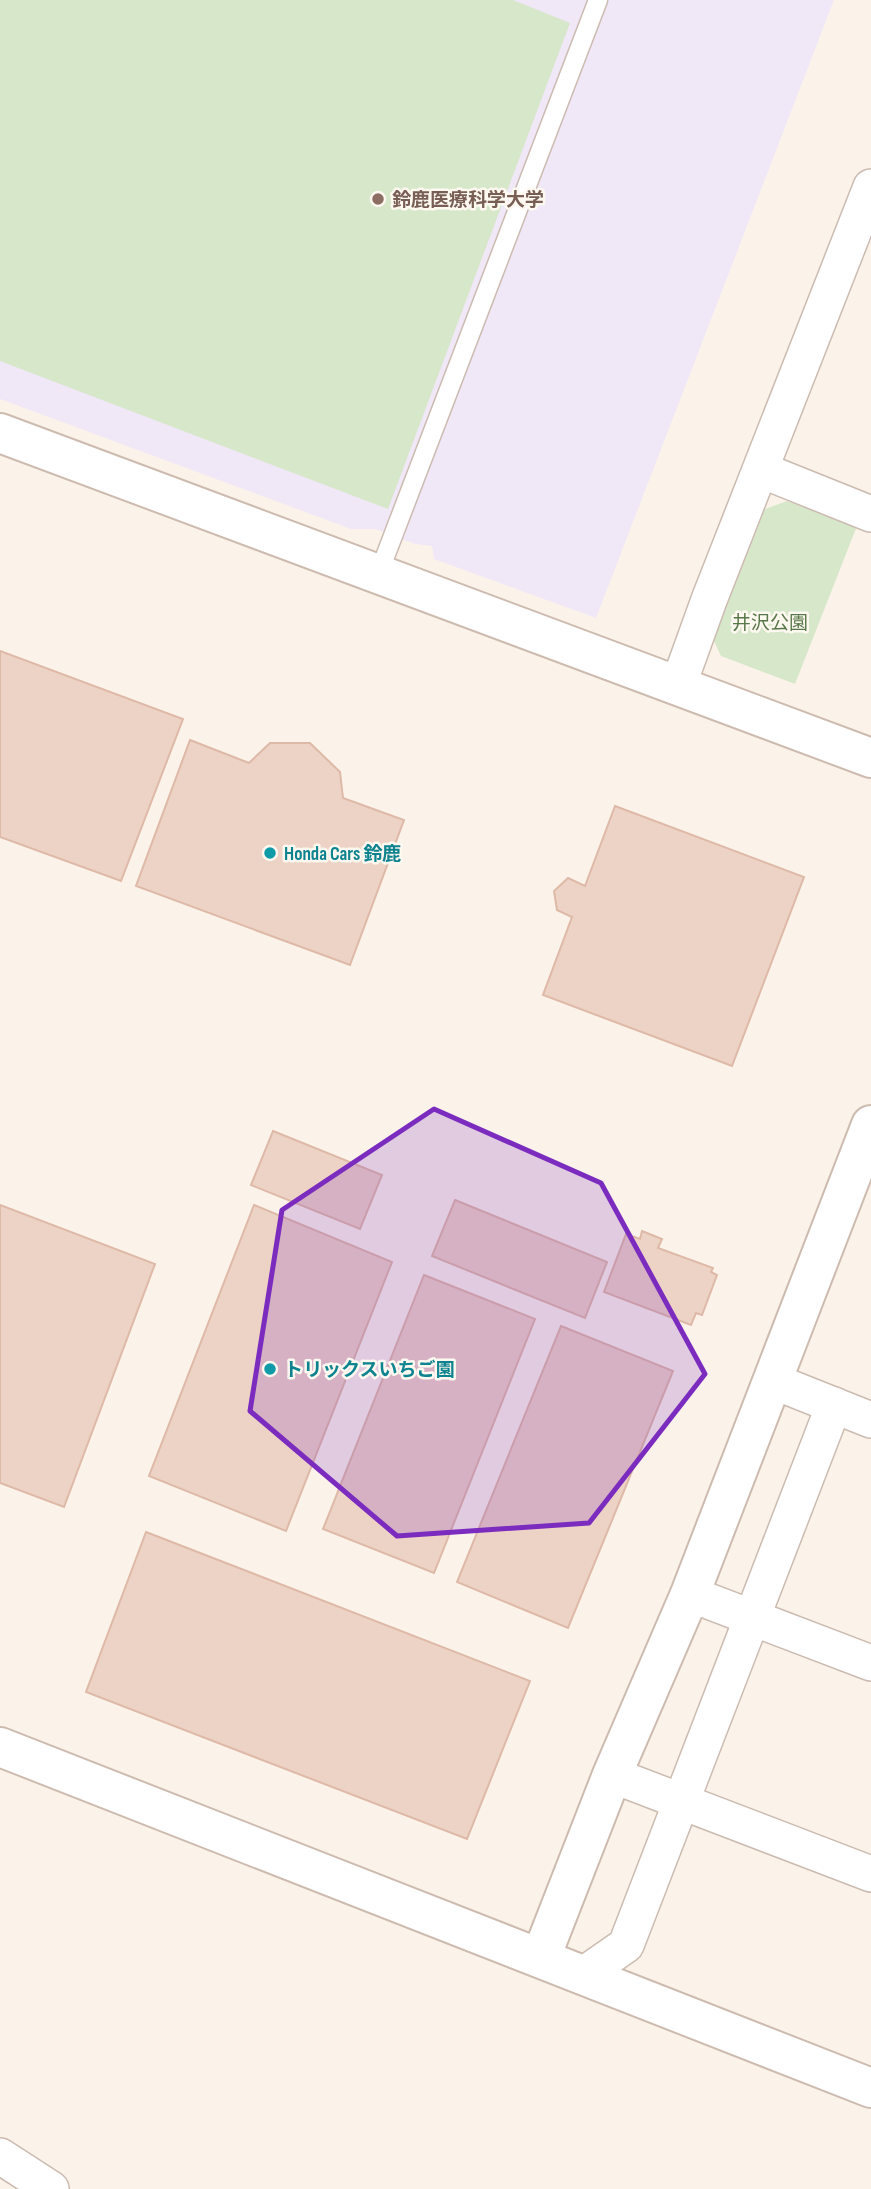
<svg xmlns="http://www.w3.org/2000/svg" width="871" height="2189" font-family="'Sofia Sans Condensed','Noto Sans JP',sans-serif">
	<rect width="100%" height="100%" fill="#fbf3ea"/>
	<path fill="#f0e7f7" d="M0 0H834L596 618 434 559 432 546 415 544 375 529H351L0 399Z"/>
	<g fill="#d7e7ca">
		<path d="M0 0H513L570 23 388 509 0 361Z"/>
		<path d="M787 501 857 526 795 684 721 656 713 639 765 509Z"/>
	</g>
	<g fill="#edd3c5" stroke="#deb9a7" stroke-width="2">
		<path d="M0 651 183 719 121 881 0 837Z"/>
		<path d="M190 740 249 763 270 743H310L340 772 343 798 404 820 350 965 136 886Z"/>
		<path d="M615 806 804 877 732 1066 543 995 572 917 557 910 554 891 568 878 585 886Z"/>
		<path d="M273 1131 382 1175 360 1229 251 1185Z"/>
		<path d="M455 1200 607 1262 585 1318 432 1256Z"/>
		<path d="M0 1205 155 1264 64 1507 0 1483Z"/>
		<path d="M254 1205 392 1262 286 1531 149 1476Z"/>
		<path d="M642 1231 662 1239 658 1248 713 1268 711 1272 717 1275 702 1315 696 1313 691 1325 604 1292 626 1234 640 1239Z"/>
		<path d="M424 1275 535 1319 434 1573 323 1529Z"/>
		<path d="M561 1326 673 1371 568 1628 457 1582Z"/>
		<path d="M146 1532 530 1681 467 1839 86 1692Z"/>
	</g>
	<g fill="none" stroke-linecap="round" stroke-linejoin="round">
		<defs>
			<path id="lane" d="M378 575 598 0"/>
			<g id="street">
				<path d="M761 470 871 514"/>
				<path d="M678 686 709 600 871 187"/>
				<path d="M773 1381 871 1420"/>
				<path d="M690 1594 871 1663"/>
				<path d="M612 1775 871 1874"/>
				<path d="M583 1975 626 1945 834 1405"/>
				<path d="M0 2156 51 2189"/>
			</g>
			<g id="secondary">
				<path d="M0 433 871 758"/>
				<path d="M0 1747 871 2088"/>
				<path d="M541 1957 612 1775 690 1594 871 1125"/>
			</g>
		</defs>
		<use href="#lane" stroke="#ccbbb1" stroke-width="21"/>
		<use href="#street" stroke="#ccbbb1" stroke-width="38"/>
		<use href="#secondary" stroke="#cebbaf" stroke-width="42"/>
		<use href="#lane" stroke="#fff" stroke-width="18"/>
		<use href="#street" stroke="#fff" stroke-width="35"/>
		<use href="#secondary" stroke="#fff" stroke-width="38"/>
	</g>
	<path fill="#7b2cbf" fill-opacity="0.2" stroke="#7b2cbf" stroke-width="5" stroke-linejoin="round" d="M434 1109 601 1183 705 1374 589 1523 397 1536 250 1411 282 1210Z"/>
	<circle fill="#8d6e63" stroke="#fdf8f0" stroke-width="2.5" cx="378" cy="199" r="7"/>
	<g fill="#0f9aa8" stroke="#fdf8f0" stroke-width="2.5">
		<circle cx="270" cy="853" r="7"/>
		<circle cx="270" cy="1369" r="7"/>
	</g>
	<g text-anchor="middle" stroke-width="5" stroke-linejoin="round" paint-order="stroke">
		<g font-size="19" font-weight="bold" fill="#785e54" stroke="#fdf8f0" text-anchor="start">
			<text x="392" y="206">鈴鹿医療科学大学</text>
		</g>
		<g font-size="19" fill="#597849" stroke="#fdf8f0">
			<text x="770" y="629">井沢公園</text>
		</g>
		<g font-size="19" font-weight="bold" fill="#0d838f" stroke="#fdf8f0" text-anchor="start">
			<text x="284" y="860">Honda Cars 鈴鹿</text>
			<text x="284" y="1376">トリックスいちご園</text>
		</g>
	</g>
</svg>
